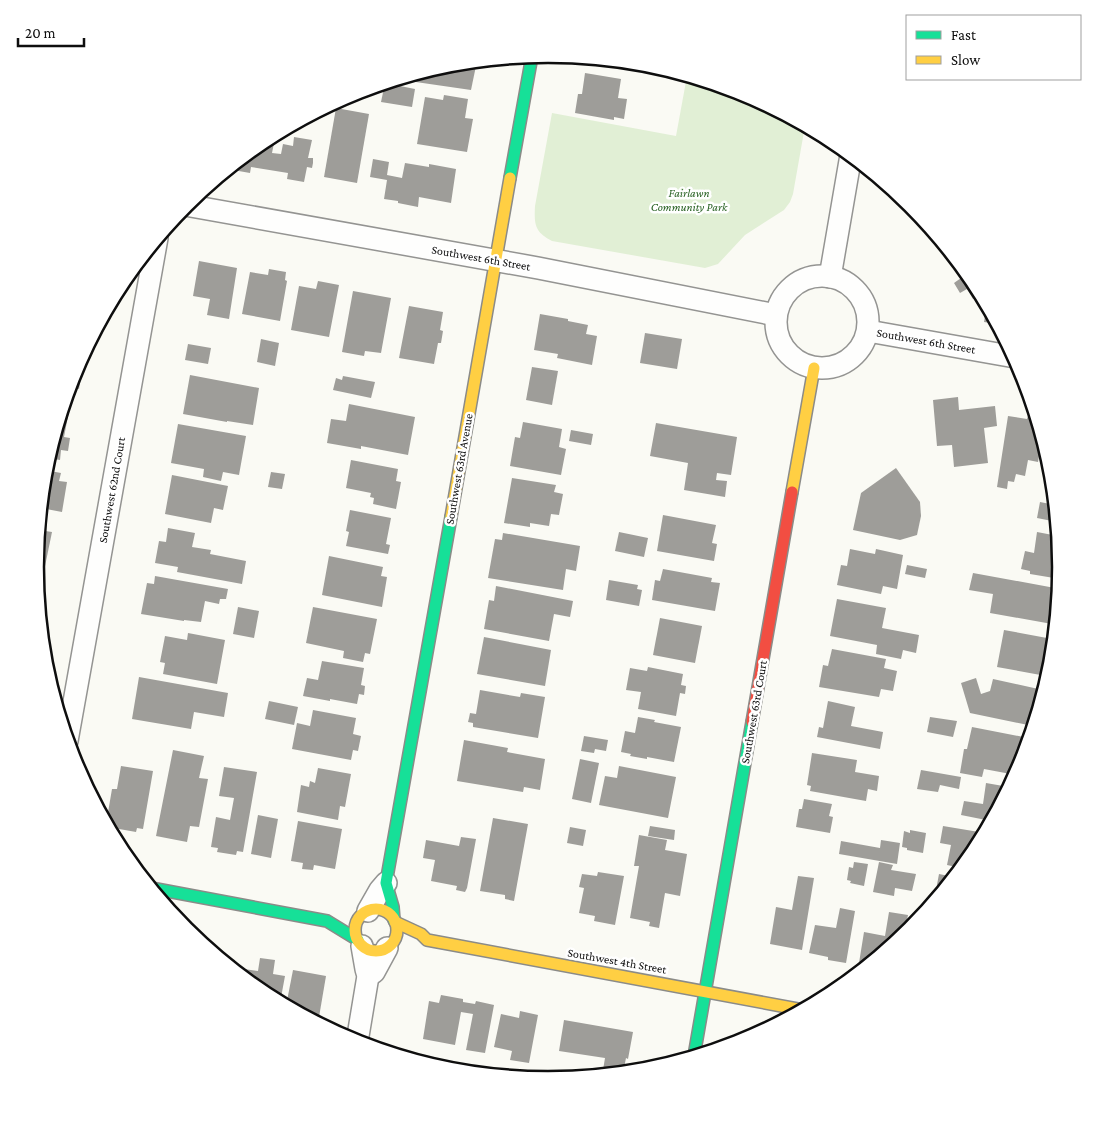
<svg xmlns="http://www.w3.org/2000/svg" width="1096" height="1134" font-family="'Crimson Pro',serif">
	<rect width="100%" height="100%" fill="#fafaf4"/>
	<path fill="#e1efd5" d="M687 76 745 93 805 126 793 194 790 202 784 210 745 235 718 264 705 268 552 241C535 232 534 225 535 206L552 113 676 136Z"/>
	<g fill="#9e9d99">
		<path d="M598 59 638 63 637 67 598 60Z"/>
		<path d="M477 61 471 90 402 80V78L448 64Z"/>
		<path d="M585 73 621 79 618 98 627 99 624 119 614 117V120L575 113 578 94H582Z"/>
		<path d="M385 83 415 89 412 107 381 102Z"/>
		<path d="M444 95 468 99 465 118 473 119 467 152 417 144 425 97 443 100Z"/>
		<path d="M336 108 369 114 357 183 324 177Z"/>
		<path d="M270 137 275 138 272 153 281 154 283 144 293 146 294 137 312 140 308 158H313V163L312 168 307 167 304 182 287 179 288 173 251 167 250 173 233 170 234 164Z"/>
		<path d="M373 159 389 162 387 175 402 178 405 163 429 167V164L456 169 451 203 419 197 418 207 398 203V201L384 199 387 180 370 177Z"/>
		<path d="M929 227 940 240 928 238Z"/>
		<path d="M199 261 237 268 229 319 207 315 210 299 193 296Z"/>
		<path d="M960 264 975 282 981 294 973 299 967 289 960 293 954 283 961 278 955 267Z"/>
		<path d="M269 269 286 272 285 280 287 281 280 321 242 314 250 272 268 275Z"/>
		<path d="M318 281 339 285 329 337 291 330 299 286 316 289Z"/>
		<path d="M353 291 391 298 381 353 365 351 364 356 342 352Z"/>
		<path d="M987 305 997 324 984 322Z"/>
		<path d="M409 306 443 312 440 330 443 331 441 343H438L434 364 399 358Z"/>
		<path d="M540 314 568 319V321L588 325 586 334 597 336 592 365 557 358 558 354 534 350Z"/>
		<path d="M645 333 682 339 677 369 640 363Z"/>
		<path d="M261 339 279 343 275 366 257 362Z"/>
		<path d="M188 344 211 348 208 364 185 360Z"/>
		<path d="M83 353H85L79 389 69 387 74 370Z"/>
		<path d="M532 367 558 371 552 405 526 400Z"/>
		<path d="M190 375 259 388 253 425 227 421V422L183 414Z"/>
		<path d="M343 376 375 382 371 398 333 390 336 378 342 380Z"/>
		<path d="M958 397 959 410 995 406 997 426 984 428 988 463 954 467 952 445 937 446 933 400Z"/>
		<path d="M349 404 415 417 408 455 361 446V449L327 443 331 419 346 421Z"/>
		<path d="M62 410 69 411 64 437 70 438 68 451 61 450 60 460 48 458Z"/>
		<path d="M1008 416 1027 419 1028 416 1036 417 1042 438 1038 462 1028 460 1025 476 1016 474 1014 482 1008 481 1007 489 997 487Z"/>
		<path d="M523 422 562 429 559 447 566 449 561 475 510 466 515 437 520 438Z"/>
		<path d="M656 423 737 437 731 475 717 473 716 480 727 481 725 497 684 490 688 463 650 456Z"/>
		<path d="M178 424 246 436 239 475 223 472 221 481 203 477 204 469 171 463Z"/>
		<path d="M571 430 593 434 591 445 569 441Z"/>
		<path d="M351 460 398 469 396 481 401 482 396 509 373 504 374 498 370 497 371 493 346 488Z"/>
		<path d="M896 468 920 502 921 516 917 535 900 540 853 530 861 493Z"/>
		<path d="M45 470 61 473 59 481 67 482 62 512 41 508Z"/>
		<path d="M271 472 285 474 282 489 268 487Z"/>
		<path d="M172 475 228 486 223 510 214 508 211 523 165 514Z"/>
		<path d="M512 478 556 485 554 492 563 494 559 515 551 514 549 526 530 523V527L504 523Z"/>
		<path d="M1040 502 1055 505 1057 522 1037 518Z"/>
		<path d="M350 510 391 518 386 544 390 545 388 554 346 546 349 532 346 531Z"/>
		<path d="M663 515 716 525 712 543 717 544 714 561 657 551Z"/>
		<path d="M168 528 195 533 192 547 211 550 210 554 246 561 242 584 177 572 178 567 155 563 159 541 166 542Z"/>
		<path d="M39 530 52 532 44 571 35 570Z"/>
		<path d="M619 532 648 538 644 557 615 551Z"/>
		<path d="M1037 532 1058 536 1061 567 1060 579 1030 574V571L1021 569 1025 551 1034 553Z"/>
		<path d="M503 533 580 546 576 571 566 569 563 590 488 578 495 539 502 540Z"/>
		<path d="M850 549 875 554 876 549 903 555 897 589 883 586 881 594 837 585 841 565 847 566Z"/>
		<path d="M329 556 383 567 381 576 387 577 382 607 322 595Z"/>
		<path d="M907 565 927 569 925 578 905 574Z"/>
		<path d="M663 569 712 578 711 582 720 583 715 611 652 600 655 580 660 581Z"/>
		<path d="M973 573 1055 588 1050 614 1054 615 1052 624 990 613 993 594 969 590Z"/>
		<path d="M155 576 228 589 226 599H220L219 604 205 601 201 622 184 620V621L141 614 147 583 154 584Z"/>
		<path d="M609 580 638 585 637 589 642 590 639 606 606 600Z"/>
		<path d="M496 586 573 601 570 617 554 614 549 641 484 629 489 600 494 601Z"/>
		<path d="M837 599 886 608 882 628 919 635 916 653 903 650 901 659 876 654 877 645 830 636Z"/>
		<path d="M238 607 259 611 254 638 233 634Z"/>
		<path d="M313 607 377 619 370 654 365 653 363 662 343 658 344 651 306 643Z"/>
		<path d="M660 618 702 626 695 663 653 655Z"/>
		<path d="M1004 630 1047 638 1044 655 1050 656 1046 676 997 667Z"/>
		<path d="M188 633 225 640 217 684 163 674 165 663 160 662 165 636 187 640Z"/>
		<path d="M484 637 551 650 545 686 477 674Z"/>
		<path d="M832 649 886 659 884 668 897 671 893 691 881 689 879 697 819 687 823 665 828 666Z"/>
		<path d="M322 661 364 668 361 685 365 686 364 695 359 694 357 704 330 699V701L303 696 307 678 318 680Z"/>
		<path d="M648 667 683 674 681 685 686 686 685 694 680 693 676 716 638 709 641 692 626 690 630 668 647 671Z"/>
		<path d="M139 677 228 693 224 717 194 712 191 729 132 719Z"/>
		<path d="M976 678 981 694 990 691 993 679 1043 690 1033 726 970 713 961 683Z"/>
		<path d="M480 690 520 697 521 693 545 697 538 738 473 727V723L468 722 469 718 470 713 476 714Z"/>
		<path d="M269 701 298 707 294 725 265 719Z"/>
		<path d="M828 701 855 707 851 726 883 732 880 749 817 737 819 727 823 728Z"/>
		<path d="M313 710 356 718 353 734 361 736 358 751 353 750 351 760 292 749 297 723 310 726Z"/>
		<path d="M638 717 655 720 654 722 681 727 674 762 647 757V759L630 756 631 754 621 752 625 731 635 733Z"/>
		<path d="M930 717 957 721 953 737 927 732Z"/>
		<path d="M972 727 1029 738 1022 764 1016 775 984 769 982 777 960 773 964 749H967Z"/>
		<path d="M584 736 608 740 606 751 595 749 594 753 581 751Z"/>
		<path d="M464 740 508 748 507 752 545 759 540 790 524 787 523 792 457 781Z"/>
		<path d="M173 750 204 756 199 778 208 779 199 827 190 826 187 842 156 836Z"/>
		<path d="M812 753 857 760 855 772 879 776 877 791 868 789 866 801 810 791 811 786 807 785Z"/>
		<path d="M580 759 599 763 591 803 572 799Z"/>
		<path d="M121 766 153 771 143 829 137 828 136 832 108 827 106 824 112 789H117Z"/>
		<path d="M619 766 676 777 668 818 599 805 605 776 617 778Z"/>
		<path d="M224 767 257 772 243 852 237 851 236 855 217 852 218 848 211 847 216 817 230 820 234 798 219 796Z"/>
		<path d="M318 768 351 774 345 807 340 806 338 820 297 812 301 785 309 787 310 781 315 783Z"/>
		<path d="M921 770 961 777 959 789 940 785 938 792 917 789Z"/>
		<path d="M986 783 1009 787 991 821 961 815 964 801 983 804Z"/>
		<path d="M804 799 832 804 829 816 833 817 830 833 796 827 799 809H802Z"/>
		<path d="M258 815 278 819 271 858 251 854Z"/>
		<path d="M493 818 528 824 514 901 505 899V895L480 891Z"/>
		<path d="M298 821 342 829 335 869 314 865 313 870 302 869 303 863 291 861Z"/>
		<path d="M650 826 675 830 674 840 648 836Z"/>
		<path d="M943 826 985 833 974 852 961 868 947 865 951 845 940 843Z"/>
		<path d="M570 827 586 830 583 846 567 843Z"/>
		<path d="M910 830 926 833 923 853 907 850V848L902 847 904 831 910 833Z"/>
		<path d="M639 835 667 840 665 850 687 854 680 896 665 893 659 928 649 926 650 922 630 918 639 866H634Z"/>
		<path d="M461 837 476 839 467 888 465 892 456 890 457 886 431 881 435 860 423 858 426 840 459 846Z"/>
		<path d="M881 840 900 843 897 864 839 854 841 841 880 848Z"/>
		<path d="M854 862 868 864 864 886 850 883 851 881 847 880 849 867 853 868Z"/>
		<path d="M879 862 893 865 891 870 916 874 912 891 895 888 894 896 873 892Z"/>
		<path d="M598 872 624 876 615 925 594 921 595 916 579 913 584 888 579 887 582 874 597 876Z"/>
		<path d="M939 874 954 877 942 891 936 890Z"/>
		<path d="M798 876 814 878 802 950 770 944 776 907 792 910Z"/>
		<path d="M840 908 855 911 846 963 828 960V957L809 953 815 925 836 928Z"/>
		<path d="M889 912 908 915 904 935 868 965 859 963 864 932 885 936Z"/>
		<path d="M218 957 235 960 234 969Z"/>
		<path d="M260 958 275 960 273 974 285 976 280 1003 263 993 243 977 244 969 258 971Z"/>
		<path d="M293 970 326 976 318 1023 286 1006Z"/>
		<path d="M441 995 463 999V1002L475 1004 476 1001 494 1005 485 1053 466 1050 473 1014 461 1012 455 1045 423 1039 429 1001 439 1003Z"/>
		<path d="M520 1011 538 1015 529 1063 510 1060 512 1051 494 1047 501 1014 519 1018Z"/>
		<path d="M564 1020 633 1032 628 1059 626 1058 623 1073 603 1070 605 1058 559 1051Z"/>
	</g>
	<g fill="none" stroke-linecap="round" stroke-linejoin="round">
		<defs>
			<g id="street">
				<path d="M185 205 538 268 776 315"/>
				<circle cx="822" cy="322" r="46"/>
				<path d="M830 277 851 155"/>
				<path d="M868 331 1015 357"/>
				<path d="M67 741 157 238"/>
				<path d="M368 911 380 890 386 883"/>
				<path d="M368 976 374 972 387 948"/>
				<path d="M357 1042 368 976 366 969 362 946"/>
			</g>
			<g id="fast">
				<path d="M510 178 532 56"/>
				<path d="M151 888 327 921 358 940"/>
				<path d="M394 920 393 907 386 883 451 517"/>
				<path d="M694 1056 752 722"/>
			</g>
			<g id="slow">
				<path d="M792 492 814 368"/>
				<path d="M451 517 510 178"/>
				<circle cx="376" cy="930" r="21"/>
				<path d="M395 922 421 934 427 940 803 1010"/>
			</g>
			<path id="jam" d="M752 722 792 492"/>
		</defs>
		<use href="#street" stroke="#949492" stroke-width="24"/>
		<use href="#fast" stroke="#8b8b88" stroke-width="14"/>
		<use href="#slow" stroke="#8b8b88" stroke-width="14"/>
		<use href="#jam" stroke="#8b8b88" stroke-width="14"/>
		<use href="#street" stroke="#fefefd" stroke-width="21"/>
		<use href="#fast" stroke="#16e098" stroke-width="11"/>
		<use href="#slow" stroke="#ffcf43" stroke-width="11"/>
		<use href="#jam" stroke="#f24e42" stroke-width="11"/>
	</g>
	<g text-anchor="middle" stroke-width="5" stroke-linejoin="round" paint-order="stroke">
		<g font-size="12" font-style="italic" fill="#286123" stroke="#fff">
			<text x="689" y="197">Fairlawn<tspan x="689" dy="14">Community Park</tspan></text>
		</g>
		<g font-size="12" fill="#0e0e0e" stroke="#fff">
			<text transform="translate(481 258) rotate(10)" y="4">Southwest 6th Street</text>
			<text transform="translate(926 341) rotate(10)" y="4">Southwest 6th Street</text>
			<text transform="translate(459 469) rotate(-80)" y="4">Southwest 63rd Avenue</text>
			<text transform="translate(112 490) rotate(-80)" y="4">Southwest 62nd Court</text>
			<text transform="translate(754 712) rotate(-80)" y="4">Southwest 63rd Court</text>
			<text transform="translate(617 961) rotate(10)" y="4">Southwest 4th Street</text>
		</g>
	</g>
	<path d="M0 0H1096V1134H0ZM44 567a504 504 0 1 1 1008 0a504 504 0 1 1-1008 0Z" fill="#fff" fill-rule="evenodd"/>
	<path fill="none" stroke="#0e0e0e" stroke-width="2.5" d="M44 567a504 504 0 1 1 1008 0a504 504 0 1 1-1008 0Z"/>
	<rect x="906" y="15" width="175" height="65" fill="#ffffff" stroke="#9f9f9f"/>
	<rect x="916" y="31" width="25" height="8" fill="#16e098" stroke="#9f9f9f"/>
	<text x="951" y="40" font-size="15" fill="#0e0e0e">Fast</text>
	<rect x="916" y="56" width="25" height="8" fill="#ffcf43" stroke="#9f9f9f"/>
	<text x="951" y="65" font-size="15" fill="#0e0e0e">Slow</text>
	<path d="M18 38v8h66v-8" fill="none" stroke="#0e0e0e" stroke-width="2.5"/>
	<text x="25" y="38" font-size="15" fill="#0e0e0e" stroke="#ffffff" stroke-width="4" paint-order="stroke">20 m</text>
</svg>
